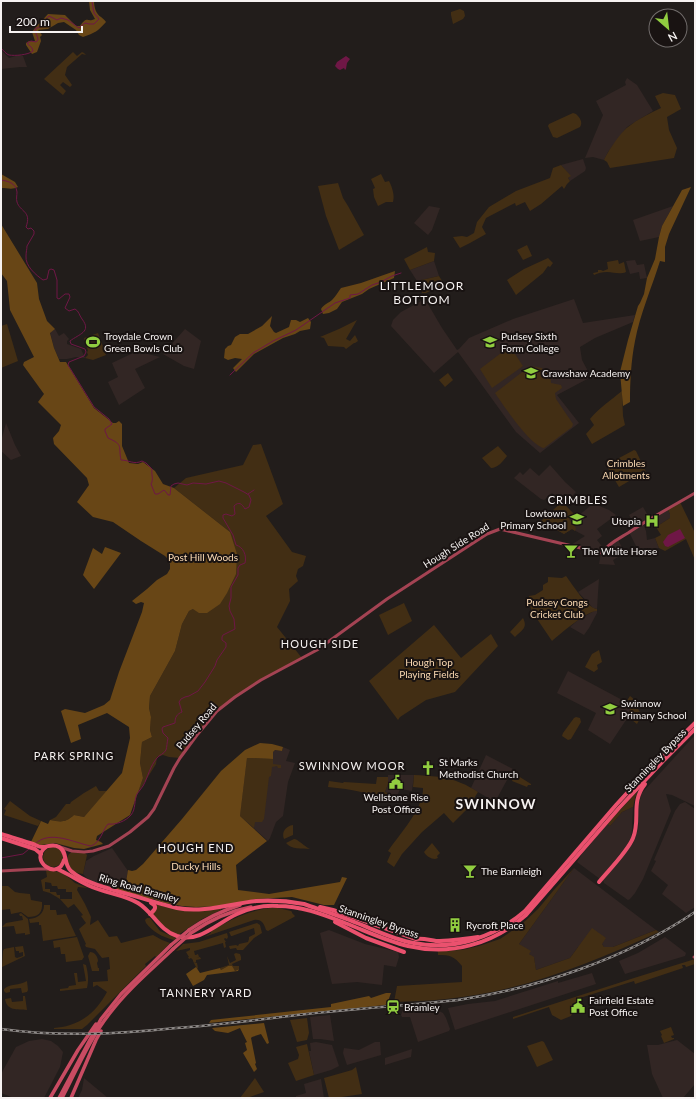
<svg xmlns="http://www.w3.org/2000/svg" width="696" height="1099" font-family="Lato,sans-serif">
	<rect width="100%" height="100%" fill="#221d1b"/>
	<g fill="#322624">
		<path d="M1 50 9 58 19 55 23 56 27 67H20L1 69Z"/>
		<path d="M627 78 637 85 653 111 627 127 608 152 604 160 593 157 585 158 603 115 596 101 626 85 625 82Z"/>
		<path d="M583 159 586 168 585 171 570 181 568 178 570 176 561 165Z"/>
		<path d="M429 206 440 208 432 230 428 235 414 223Z"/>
		<path d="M673 206 662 226 659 237 640 241 633 220Z"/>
		<path d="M635 260 637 265 644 264 647 278 640 279 639 272 630 274 626 261Z"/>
		<path d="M434 261 439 276 417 281 410 270Z"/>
		<path d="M425 299 442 328 457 350 459 349 469 338 513 319 574 299 583 323 635 315 633 322 595 338 580 347 582 360 591 377 557 395 579 423 540 453 516 432 458 352 434 373 391 326 393 320 401 312Z"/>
		<path d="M55 329 59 336 64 333 69 339 67 341V344L81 349 85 358 76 357 67 359H59L54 348 50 332Z"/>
		<path d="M185 329 201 341 194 369 184 366 163 354Z"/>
		<path d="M133 353 148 354 160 357 135 369 145 388 119 405 108 382 118 377 112 363Z"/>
		<path d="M6 423 15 445 21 456 11 460 1 451V441Z"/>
		<path d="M550 465 565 482 576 492 564 504 577 517 589 507 592 503 609 510 616 515 597 529 602 536 597 540 604 549 618 540 623 549 619 554 620 556 613 560 615 565 599 564 601 553 571 545 585 536 572 529 564 534 541 521 562 502 552 493 544 500 541 499 514 478 520 472 523 475 530 468 539 476Z"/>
		<path d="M643 507 650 519 667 508 670 514V518L656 527 652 523 651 524 649 520 643 524 646 531 647 540 655 538 659 548 638 550 629 532 636 527 629 515Z"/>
		<path d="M599 579 598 593 597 609 593 608 578 592Z"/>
		<path d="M594 611H597V613L589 628 584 635 570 627 578 620Z"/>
		<path d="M568 671 626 702 631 706 628 717 610 744 588 730 596 713 557 693Z"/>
		<path d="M695 735V806L672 795 666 794 671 811 643 879 635 893 630 899 628 900 604 883 603 880 633 843 635 838 638 829 639 803 642 793Z"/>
		<path d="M283 747 290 750 286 761 295 763 288 782 283 816 276 822 270 838 268 841 240 816 247 758H252L273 759V752L275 750 282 751Z"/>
		<path d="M486 755 513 769 495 802 471 788Z"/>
		<path d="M388 775H414L412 791 400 789 397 796 385 792 388 784Z"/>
		<path d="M685 802 695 809V907L686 913 662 894 668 885 651 871 656 861 654 860 675 811 680 804Z"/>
		<path d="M633 807 632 829 631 838 627 845 600 879 577 862 582 854 607 824 610 826 622 812Z"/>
		<path d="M112 848 128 871 126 881 115 889 92 883 83 874 86 861 94 856Z"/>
		<path d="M574 868 656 930 613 947H604L602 944 578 947 570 958 536 970 534 958 529 954 519 944Z"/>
		<path d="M329 930 365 944 398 952 399 957 396 967 384 965 382 985 357 982 332 984 320 933Z"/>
		<path d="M665 937 686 953 685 956 625 974 619 961 638 953Z"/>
		<path d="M592 973 596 984 455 1030 448 1008 468 1004 495 1001 558 981V983Z"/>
		<path d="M431 1008 432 1011 437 1010 443 1013 446 1018 450 1029 449 1031 418 1042 410 1017H402L401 1015 403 1010Z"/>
		<path d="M330 1015 334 1041 320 1039H313L310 1017Z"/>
		<path d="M42 1039 51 1041 58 1046 63 1052 60 1067 44 1098H14L1 1093V1074L16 1047 29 1041Z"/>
		<path d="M677 1040 695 1054V1084L683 1098H663L652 1074 647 1045H658Z"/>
		<path d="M316 1042 332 1045 339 1066 331 1070 314 1075 309 1051H311L310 1043Z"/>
		<path d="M375 1042H380L381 1055 347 1065 343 1053 344 1048 359 1050Z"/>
		<path d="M412 1049 411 1057 385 1065V1058Z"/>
		<path d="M84 1078 108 1098H78L82 1090Z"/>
		<path d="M321 1079 324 1098H296V1096L306 1093 304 1084Z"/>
	</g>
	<g fill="#422e14">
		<path d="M460 9 464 11 465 16 463 19 453 24 451 15V12Z"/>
		<path d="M73 52 77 56 82 52 84 53 86 55 82 54 67 67 65 75 72 85 70 87 63 82 60 85 66 91 63 95 44 79Z"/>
		<path d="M663 93 675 95 681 109 667 117 669 130 677 148 674 158 610 168 607 162 604 160C608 151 621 132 628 127 638 119 650 113 661 108L655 96Z"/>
		<path d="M573 113 576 114C580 118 583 122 580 127L557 138 553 137 548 126 549 124Z"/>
		<path d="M561 165 571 176 568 178 570 181 567 184 564 189 562 186 541 204 530 211 525 202 516 206 515 203 486 218 482 227 486 234 470 243 460 248 453 237 462 236 467 237 474 233 477 222 489 207 516 191 550 178 553 168Z"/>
		<path d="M381 174 385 182 389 181C392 187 395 195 393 202H386L378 206 374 197 373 189 375 188 371 179Z"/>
		<path d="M338 183 343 198 348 206 364 235 339 250 326 216 318 186Z"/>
		<path d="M527 245 532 256 523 260 517 250Z"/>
		<path d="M427 247 428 252 435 253 434 261 410 270 404 259Z"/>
		<path d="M548 258 553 263 550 267 548 266 543 273 516 295 507 280 524 269Z"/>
		<path d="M618 260 619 264 624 262 626 272C619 275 614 272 607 272 602 272 598 273 594 275L593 273 598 272V270H601L603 271 608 269 607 262Z"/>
		<path d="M439 276 444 284 426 293H422L417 281Z"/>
		<path d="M357 320 346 339 350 341 355 335 358 341 355 343H354L346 349 344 347 328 346 324 338 320 337 339 329Z"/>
		<path d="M7 324 18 361 1 368V326Z"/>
		<path d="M98 333 106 355 93 360 85 358 88 355 87 352 88 351 84 338Z"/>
		<path d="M509 347 510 349 511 348 523 366 492 388 480 369Z"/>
		<path d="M530 366 542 368 543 370 550 371 551 383 561 385 562 388 555 393 556 399 573 424 572 427 544 448C531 446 503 405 495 393Z"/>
		<path d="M448 373 453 380 445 387 439 380Z"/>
		<path d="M622 391 623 416 625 425 592 444 586 434 594 425 590 419C599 408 611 400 622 391Z"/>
		<path d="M261 444 283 504 266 516 292 552 306 556 303 566 298 569 296 576 298 581 289 589 290 601 277 627 302 658 261 680 217 711 180 758 169 757 163 755 157 757 156 764 136 796 143 778 140 763 142 742 152 737 150 730 151 717 149 708 150 696 175 651 182 624 189 611 193 609 230 532 174 488 186 478 243 465 253 445Z"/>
		<path d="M498 446 507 456C503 461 498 468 491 468L482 458Z"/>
		<path d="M634 450 636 451 646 472 641 474 619 487 606 465Z"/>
		<path d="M562 502 574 514 569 519 576 528 575 531 572 529 564 534 541 521Z"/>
		<path d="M680 502 695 533V560L686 539 665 551 659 548 655 538 661 535 656 527 670 518V514L667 508Z"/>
		<path d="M566 576C573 585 586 607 597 609V611C588 610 560 634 552 641L531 610 529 596 535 595 543 590V585L548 582V577L562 578Z"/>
		<path d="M404 603 412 621 388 635 379 615Z"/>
		<path d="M523 618C528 628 522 630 515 637L510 632Z"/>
		<path d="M434 625 461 658 491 634 498 646 455 692 426 700 400 717 398 720 369 681Z"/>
		<path d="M599 650 602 662 597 665 598 669 594 672 585 667 592 654Z"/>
		<path d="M630 696C637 700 636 708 642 715L637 724 628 717 631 706 626 702Z"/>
		<path d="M576 717 580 718 581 722 571 739 568 740 562 736 563 733 574 718Z"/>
		<path d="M247 758H252L273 759V764L281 765V768H278L277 766 272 767 271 776 269 777 264 819 262 822H255L254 828 240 816Z"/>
		<path d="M515 774 531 784V785H528L527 787 512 781Z"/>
		<path d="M414 775C430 776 447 776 461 783 467 785 473 789 478 792L468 808 453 823 444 813 422 832 402 854 394 867 387 862 391 853 388 851C399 835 424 808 423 788L413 787Z"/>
		<path d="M377 777H388V784L385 792 397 796 396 802C373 794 352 789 328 787L329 781 343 783 344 782 376 784Z"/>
		<path d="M96 786 99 791H107L84 817 74 815C65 823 61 822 50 820L56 817 66 804H70L71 802 84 793Z"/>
		<path d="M638 791 635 798 633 807 622 812 610 826 607 824Z"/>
		<path d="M10 801 30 816 41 821 38 826 4 815 6 810 4 809Z"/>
		<path d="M293 825V835L284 839C281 832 286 826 293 825Z"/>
		<path d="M294 839C298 839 305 847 310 849 301 848 292 850 286 843Z"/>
		<path d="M432 843 440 853 437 856 438 858 435 859C431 859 426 856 424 852Z"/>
		<circle cx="53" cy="857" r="10"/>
		<path d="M72 852 85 853 87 855 83 874C80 873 76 873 73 871 67 866 64 856 72 852Z"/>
		<path d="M574 868 519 944 531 951 529 954 534 957 536 970 570 958 592 928 606 938 602 944 604 947H613L656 930 659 932C591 963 521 992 446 999 428 1001 411 1001 394 1002L397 986 462 982V966C454 956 450 955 438 955V951L462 950 479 946 500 939 522 924 538 909 553 891Z"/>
		<path d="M46 870 60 872 68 877 75 883 88 888 78 887 77 890 85 904 91 917 90 925 98 920 109 937 117 936 121 943 153 935 162 940 170 943 156 957 155 956 145 964 146 966 87 1025 82 1029H54V1028C59 1027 65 1027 70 1025 87 1020 99 1007 107 992L97 985 93 987V982L108 981 107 970 110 969 109 957 102 958 95 949 86 947 85 945 86 944 79 929 86 923 81 916 83 915 74 904 68 908 60 899H72V892H66V889H58L57 886H52L51 883 45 882V889H50V892H56L57 895H60V899L50 893 43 891 41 880 47 877Z"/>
		<path d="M1 886H8L15 892 20 893 30 894 31 900 42 902C43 913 38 917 28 917L21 912 11 914 10 909 1 910Z"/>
		<path d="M155 904 166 907 221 908V910L202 919 178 935 167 929 152 914Z"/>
		<path d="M44 905H50V910H56L57 915 66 914 76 936 43 941 41 925H39V922L30 923 29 919C38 918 44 914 44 905Z"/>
		<path d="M270 908H278L291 911 292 912V913L295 916 294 917 268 931 266 930C264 924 262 919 254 920L204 937 211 933V931C230 920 247 911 270 908Z"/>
		<path d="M21 913 28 919 30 934 25 935V933L16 934 14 926 2 927 6 923 23 920 22 916H20L19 914Z"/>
		<path d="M147 918H150L160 931 176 938 174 940C162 937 153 932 146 923L145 920Z"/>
		<path d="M257 923 260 925 262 933 254 938 243 950H237L236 948 230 949 229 946 236 945 238 946 239 944 248 942 249 939V937L255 934 254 928 232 936H231L229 932Z"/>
		<path d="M227 933 228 937 227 939 225 938 224 939 226 942H225L226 947 224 948 223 943 194 951 195 955H196L198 954 199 957 196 958 200 957 201 959 196 960V962H194L197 963 198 968 197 969 193 961V960L191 958 189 959 188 957H189L186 952 190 950V948L176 951 183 944 199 942Z"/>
		<path d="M77 937 84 957 82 960 66 962 65 954H61L60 947 54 948 53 941Z"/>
		<path d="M23 946 25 956 2 967 3 951 4 949 14 947 15 957 17 958 23 956V952L19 953V951H16L15 947Z"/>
		<path d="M90 952C95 952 98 957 98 961L97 963 98 968H99V971H92L88 956Z"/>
		<path d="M236 953 240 954 241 957V960L232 964 233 966H239V969L235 971 228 966 221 970 220 968 229 965 227 956 230 963 236 960 234 954 232 955Z"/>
		<path d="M695 959V964L686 967 685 965H682L683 968 635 984 634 981 580 998 571 1016 561 1020 552 1015 549 1007 513 1019V1017L634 978Z"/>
		<path d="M83 964 86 965C88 973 89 980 87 988L60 991V989L68 988 69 986 76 985 74 973H77L78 982 86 981Z"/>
		<path d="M27 981 28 990 27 992 22 993 21 988 10 989V992L6 993 4 991V989C10 983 19 986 27 981Z"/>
		<path d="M23 996H25L27 1010C17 1009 7 1011 5 999L11 998 12 1002 23 1001Z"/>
		<path d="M307 1018 309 1033 307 1040 297 1042 290 1020Z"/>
		<path d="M671 1027 674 1035 671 1036 672 1038H674V1039L664 1043 661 1036 662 1035 660 1031Z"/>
		<path d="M542 1041 544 1042 553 1060 537 1067 527 1046Z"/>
		<path d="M307 1044 314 1075 296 1081 288 1063 298 1059 299 1055 296 1047Z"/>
		<path d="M356 1067 362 1094 335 1098H329L324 1078 352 1070Z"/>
		<path d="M255 1078 264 1092 247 1098H240Z"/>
	</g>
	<g fill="#684616">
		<path d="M89 1H94C94 7 96 14 101 17 103 19 105 20 106 22 98 31 95 33 83 37L79 35 76 30 64 22 58 23 48 29 38 30 42 35 40 37 41 41 37 52 32 54 26 45V43L29 41H35L32 32 35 28 48 14 65 15 76 26H80C88 15 86 23 95 19L90 10Z"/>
		<path d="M1 174 15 182 18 187C12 190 8 188 1 188Z"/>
		<path d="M691 187 669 234 665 247V262L660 261C652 287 640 314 635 341 631 361 630 382 630 402L623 406 620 372 628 340 638 306 640 303 644 294 647 278 655 259 659 237 662 226 682 190Z"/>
		<path d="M1 224 37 283 39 299 47 321 55 329 50 333 54 348 60 362H66L94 408 113 423H116L119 421 122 424V446L129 463 138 464 143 462 155 471 163 484 174 488 230 532 237 554 236 574 227 593 220 604 207 613H199L193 609 189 611 182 624 175 651 150 696 149 708 151 717 150 730 152 737 142 742 140 763 143 778 130 815 97 836 96 840 101 842 103 844 84 849 74 848 55 843 41 845 31 842 41 821 48 824 50 820C61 822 65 823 74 815L84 817 122 773 130 738 129 727 107 713 78 725 81 739 71 743 61 711 65 709 85 713 104 705 110 700 119 672 142 612 144 603 141 602 136 604 132 601 147 589 157 580 167 574 170 569V564L168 559 165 556 141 541 113 522 93 517 77 502 89 485 87 478 54 444 53 438 59 431 61 425 38 402 44 394 23 365 24 362 34 357 10 310 7 281 1 273Z"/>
		<path d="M395 271 394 278 369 289 362 294 342 302 337 309 329 313 323 314 321 309C324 304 329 303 332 300 336 296 338 292 341 288L361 283Z"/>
		<path d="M272 316 270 326 274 332 276 333 289 327 291 320H296L300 322 308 318 311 322 310 329 300 331 295 334 283 338 254 354 236 372 233 368 242 359 235 358 228 360 224 358 225 349 228 346 231 345 235 337 240 334H248L262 326Z"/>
		<path d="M105 547 121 553 94 589 83 575 93 548 102 554Z"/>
		<path d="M260 743 272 744 283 747 282 751 275 750 273 752V759L252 758H247L240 816 267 841 236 865 238 890 269 894 340 882 342 877 347 878 334 905H324L292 897 255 899 225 906 196 907 182 906 165 903 154 899 145 898 116 889 126 882 128 870 132 871 136 870 143 864 182 819 221 771 245 750Z"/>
		<path d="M228 966H232L235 971 239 969 238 971 207 975 204 980 193 986 186 974 196 967 200 973 220 968 221 970Z"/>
		<path d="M386 993H391L387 1004 385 1005 209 1023 211 1020 331 1007V1004L369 996 371 998Z"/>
		<path d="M264 1023 269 1043 267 1044 261 1034 252 1037 251 1038 256 1063 255 1064 257 1069 254 1072 243 1053 247 1050 245 1043 247 1042 240 1028 228 1033 215 1031 212 1028Z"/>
	</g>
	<g fill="#6f1746">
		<path d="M346 56 350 59 347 63 346 69 345 70 344 68 340 70 338 69 335 66 337 62Z"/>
		<path d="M680 529 685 538 668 547 665 546 663 542 668 535Z"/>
	</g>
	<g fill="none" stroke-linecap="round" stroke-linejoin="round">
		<g stroke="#6f1746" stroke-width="1">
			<path d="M1 48C4 51 6 54 9 55 15 56 28 55 33 51L32 48 27 43 31 41 36 42 38 40C38 36 35 34 35 29L39 27 49 26 45 20 49 16 57 20 61 18 68 20 79 28 85 23 89 24H94L99 19 94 13 92 1"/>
			<path d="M1 180C8 181 16 183 17 192 17 195 16 199 17 202 20 212 32 211 26 227L28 229 31 228 34 231V234L27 246C27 249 26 252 26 256 25 266 36 275 43 280L47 279 49 270 51 269 54 270 57 280V298L59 299 65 294H69L70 297 65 308 69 311 75 309C79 311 79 315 82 319 92 332 79 334 70 341L71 344 85 349 86 352 84 356 69 362 68 365 94 407 109 419 112 424 105 429V431L108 438C124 445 118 446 121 460 129 460 134 465 142 461L146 463 152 469C151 475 154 479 151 484L155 494H158L164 490 166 492 168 495H170L171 486 174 484 178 483 187 485 193 483 206 484 219 481 226 483 244 492 249 495 251 500 249 507 245 509C242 504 239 501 234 506L235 514 232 516 226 514 223 515V518L233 535 236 545C243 547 247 555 245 563L240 565 238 568V575L231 587V598L229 606 230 611 234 619 235 629 223 635 222 637V640L226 643V647L217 660 215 666 205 682 198 691 189 696 185 697 181 699 179 702 182 712C177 714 175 717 175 723L163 727 162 729 163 733 168 738C167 742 167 747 166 750 164 754 159 755 157 758 150 766 148 777 143 786 141 789 139 791 137 794 134 800 136 809 131 815 126 821 116 825 108 824 102 831 101 842 91 846 74 843 50 829 35 844"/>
			<path d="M230 375 253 353 273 341 296 330 335 303 350 298V295L358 294 372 285 381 282 392 276 401 273"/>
			<path d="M248 494 254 490"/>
			<path d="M1 858 23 854 29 849"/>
		</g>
		<g stroke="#a44353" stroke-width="3">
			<path d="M60 847 72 851 84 852 93 851 109 846 130 832 148 817 154 809 174 768 180 758 197 735 217 711 235 697 261 680 317 650 387 599 487 534 500 529 602 553C607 544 620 538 628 533 650 518 673 506 695 493"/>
			<path d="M1 871 38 869H50"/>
			<path d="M694 957H695"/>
		</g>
		<g stroke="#c94b62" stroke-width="3.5">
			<path d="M189 930C205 919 221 911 240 905"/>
			<path d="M191 933C210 920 229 911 251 907"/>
			<path d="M50 1098 78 1050 96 1024"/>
			<path d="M59 1098 101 1019 121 994 171 945"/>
			<path d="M62 1098C77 1069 90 1038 110 1013 128 989 151 970 173 949"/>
			<path d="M71 1098 96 1040 101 1031"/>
		</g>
		<g stroke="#ea516e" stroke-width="4">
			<path d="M1 834C12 837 22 841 33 844 36 845 39 847 42 847 48 847 53 843 59 847 68 852 63 864 71 871 85 883 107 888 124 893 142 898 159 904 177 908 203 913 230 904 256 901 272 900 288 901 304 904 324 911 343 917 362 925 379 932 396 940 414 943 454 951 495 937 525 911L616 805 660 757 695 723"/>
			<path d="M1 838 35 849 41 854"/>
			<path d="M46 847C28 860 58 882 64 860"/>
			<path d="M57 869C69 874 80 882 92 887 106 893 125 895 138 903 153 912 159 930 177 936 200 943 217 923 237 914 250 908 264 905 278 906 302 906 324 915 345 923 366 931 386 941 408 946 451 956 493 944 526 915L619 808 664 760 695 729"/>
			<path d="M599 882C608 871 628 851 633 838 641 819 630 803 645 784"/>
			<path d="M320 907 333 910 416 939C423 938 429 940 436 941 450 941 464 939 478 937"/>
			<path d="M150 914C155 910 158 906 151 903"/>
			<path d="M335 922 366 938 404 952"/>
		</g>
		<defs>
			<path id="rail" d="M1 1029C60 1037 118 1034 176 1028 217 1025 257 1020 297 1015 333 1011 369 1008 405 1005 422 1003 440 1002 458 1000 539 988 627 958 695 912"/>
		</defs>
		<use href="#rail" stroke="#8d8987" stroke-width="2.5"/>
		<use href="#rail" stroke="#191312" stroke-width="1" stroke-dasharray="3" stroke-linecap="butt"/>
		<g stroke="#c94b62" stroke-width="3.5">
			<path d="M171 945 189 930"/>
			<path d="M173 949 191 933"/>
		</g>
	</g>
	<defs>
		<symbol id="stadium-bare" viewBox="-9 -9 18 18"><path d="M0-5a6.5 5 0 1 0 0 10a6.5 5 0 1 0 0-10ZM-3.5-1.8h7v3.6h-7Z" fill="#91cd40" stroke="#191312" stroke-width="2.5" paint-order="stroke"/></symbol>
		<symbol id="university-bare" viewBox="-9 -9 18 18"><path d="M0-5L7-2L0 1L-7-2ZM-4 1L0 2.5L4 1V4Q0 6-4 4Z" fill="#91cd40" stroke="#191312" stroke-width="2.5" paint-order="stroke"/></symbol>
		<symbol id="school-bare" viewBox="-9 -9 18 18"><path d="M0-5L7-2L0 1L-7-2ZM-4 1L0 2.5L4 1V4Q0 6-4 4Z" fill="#91cd40" stroke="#191312" stroke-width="2.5" paint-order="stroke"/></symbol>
		<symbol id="hospital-bare" viewBox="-9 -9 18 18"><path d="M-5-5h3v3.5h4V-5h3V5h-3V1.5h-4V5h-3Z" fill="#91cd40" stroke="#191312" stroke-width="2.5" paint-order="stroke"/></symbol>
		<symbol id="bar-bare" viewBox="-9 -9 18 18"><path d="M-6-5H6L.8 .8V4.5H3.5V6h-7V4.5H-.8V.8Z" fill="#91cd40" stroke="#191312" stroke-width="2.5" paint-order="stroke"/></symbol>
		<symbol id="church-bare" viewBox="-9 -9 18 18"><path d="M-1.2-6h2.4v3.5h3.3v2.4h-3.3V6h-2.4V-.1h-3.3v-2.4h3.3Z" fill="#91cd40" stroke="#191312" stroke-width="2.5" paint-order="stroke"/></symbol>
		<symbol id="civic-bare" viewBox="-9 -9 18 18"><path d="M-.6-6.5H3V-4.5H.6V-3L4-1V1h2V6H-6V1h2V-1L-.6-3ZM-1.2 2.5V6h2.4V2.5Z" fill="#91cd40" stroke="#191312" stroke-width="2.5" paint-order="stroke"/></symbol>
		<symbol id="building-bare" viewBox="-9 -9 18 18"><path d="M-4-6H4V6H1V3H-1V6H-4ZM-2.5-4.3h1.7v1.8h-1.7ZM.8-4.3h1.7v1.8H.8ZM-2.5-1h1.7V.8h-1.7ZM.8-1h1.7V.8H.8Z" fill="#91cd40" stroke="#191312" stroke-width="2.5" paint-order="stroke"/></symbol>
		<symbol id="station-bare" viewBox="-9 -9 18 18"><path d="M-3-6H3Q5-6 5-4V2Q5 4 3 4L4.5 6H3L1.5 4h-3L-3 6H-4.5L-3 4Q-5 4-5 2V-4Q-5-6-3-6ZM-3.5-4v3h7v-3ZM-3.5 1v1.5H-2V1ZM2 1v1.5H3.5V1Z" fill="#91cd40" stroke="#191312" stroke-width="2.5" paint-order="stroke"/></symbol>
	</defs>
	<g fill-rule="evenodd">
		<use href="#stadium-bare" x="83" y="332" width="20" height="20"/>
		<use href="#university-bare" x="480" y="332" width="20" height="20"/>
		<use href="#school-bare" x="521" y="363" width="20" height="20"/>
		<use href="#school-bare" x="567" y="509" width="20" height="20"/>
		<use href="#hospital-bare" x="642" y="511" width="20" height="20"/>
		<use href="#bar-bare" x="561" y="541" width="20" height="20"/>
		<use href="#school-bare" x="600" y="699" width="20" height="20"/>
		<use href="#church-bare" x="418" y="758" width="20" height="20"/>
		<use href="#civic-bare" x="386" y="772" width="20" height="20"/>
		<use href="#bar-bare" x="460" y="861" width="20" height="20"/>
		<use href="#building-bare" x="445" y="915" width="20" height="20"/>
		<use href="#civic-bare" x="568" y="996" width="20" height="20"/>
		<use href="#station-bare" x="383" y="997" width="20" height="20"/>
	</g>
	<g text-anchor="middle" stroke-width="4" stroke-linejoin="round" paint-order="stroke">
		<g font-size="10" fill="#f6f2f1" stroke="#191312" text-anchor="start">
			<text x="104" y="340">Troydale Crown<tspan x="104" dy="12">Green Bowls Club</tspan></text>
			<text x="501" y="340">Pudsey Sixth<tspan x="501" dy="12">Form College</tspan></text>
			<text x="542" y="377">Crawshaw Academy</text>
			<text x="566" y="517" text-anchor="end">Lowtown<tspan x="566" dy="12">Primary School</tspan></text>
			<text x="641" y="525" text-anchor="end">Utopia</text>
			<text x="582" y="555">The White Horse</text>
			<text x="621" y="707">Swinnow<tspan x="621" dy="12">Primary School</tspan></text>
			<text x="439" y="766">St Marks<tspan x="439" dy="12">Methodist Church</tspan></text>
			<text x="396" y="801" text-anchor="middle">Wellstone Rise<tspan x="396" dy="12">Post Office</tspan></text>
			<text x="481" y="875">The Barnleigh</text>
			<text x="466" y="929">Rycroft Place</text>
			<text x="589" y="1004">Fairfield Estate<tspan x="589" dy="12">Post Office</tspan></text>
			<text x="404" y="1011">Bramley</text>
		</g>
		<g font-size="10" fill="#fcdab3" stroke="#191312">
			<text x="626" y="467">Crimbles<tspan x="626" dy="12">Allotments</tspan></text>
			<text x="203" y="561">Post Hill Woods</text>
			<text x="557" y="606">Pudsey Congs<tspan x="557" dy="12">Cricket Club</tspan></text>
			<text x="429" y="666">Hough Top<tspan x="429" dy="12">Playing Fields</tspan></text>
			<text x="196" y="870">Ducky Hills</text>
		</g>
		<g font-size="10" fill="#f6f2f1" stroke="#191312">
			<text transform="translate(456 545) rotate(-32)" y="4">Hough Side Road</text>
			<text transform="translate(196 726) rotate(-50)" y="4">Pudsey Road</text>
			<text transform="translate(655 760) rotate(-46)" y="4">Stanningley Bypass</text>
			<text transform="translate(139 888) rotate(16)" y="4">Ring Road Bramley</text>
			<text transform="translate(379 921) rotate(19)" y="4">Stanningley Bypass</text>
		</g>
		<g font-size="11" letter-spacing="1" fill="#f6f2f1" stroke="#191312">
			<text x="578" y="504">CRIMBLES</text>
			<text x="320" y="648">HOUGH SIDE</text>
			<text x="74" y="760">PARK SPRING</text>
			<text x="352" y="770">SWINNOW MOOR</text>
			<text x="196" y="852">HOUGH END</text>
			<text x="206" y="997">TANNERY YARD</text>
		</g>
		<g font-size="12" letter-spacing="1" fill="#f6f2f1" stroke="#191312">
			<text x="422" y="290">LITTLEMOOR<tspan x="422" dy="14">BOTTOM</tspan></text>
		</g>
		<g font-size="14" font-weight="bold" letter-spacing="1" fill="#f6f2f1" stroke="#191312">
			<text x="496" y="809">SWINNOW</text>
		</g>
	</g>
	<rect width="696" height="1099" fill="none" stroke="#f6f2f1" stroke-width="4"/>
	<g transform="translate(668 28) rotate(152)"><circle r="19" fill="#191312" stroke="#716c6b"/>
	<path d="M0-3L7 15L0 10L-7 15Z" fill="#91cd40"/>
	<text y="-6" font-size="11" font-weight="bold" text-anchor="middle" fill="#f6f2f1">N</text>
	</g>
	<path d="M10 26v6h72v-6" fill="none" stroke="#f6f2f1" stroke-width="2"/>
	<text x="16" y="26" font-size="12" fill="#f6f2f1" stroke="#191312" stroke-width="3" paint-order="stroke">200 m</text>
</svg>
